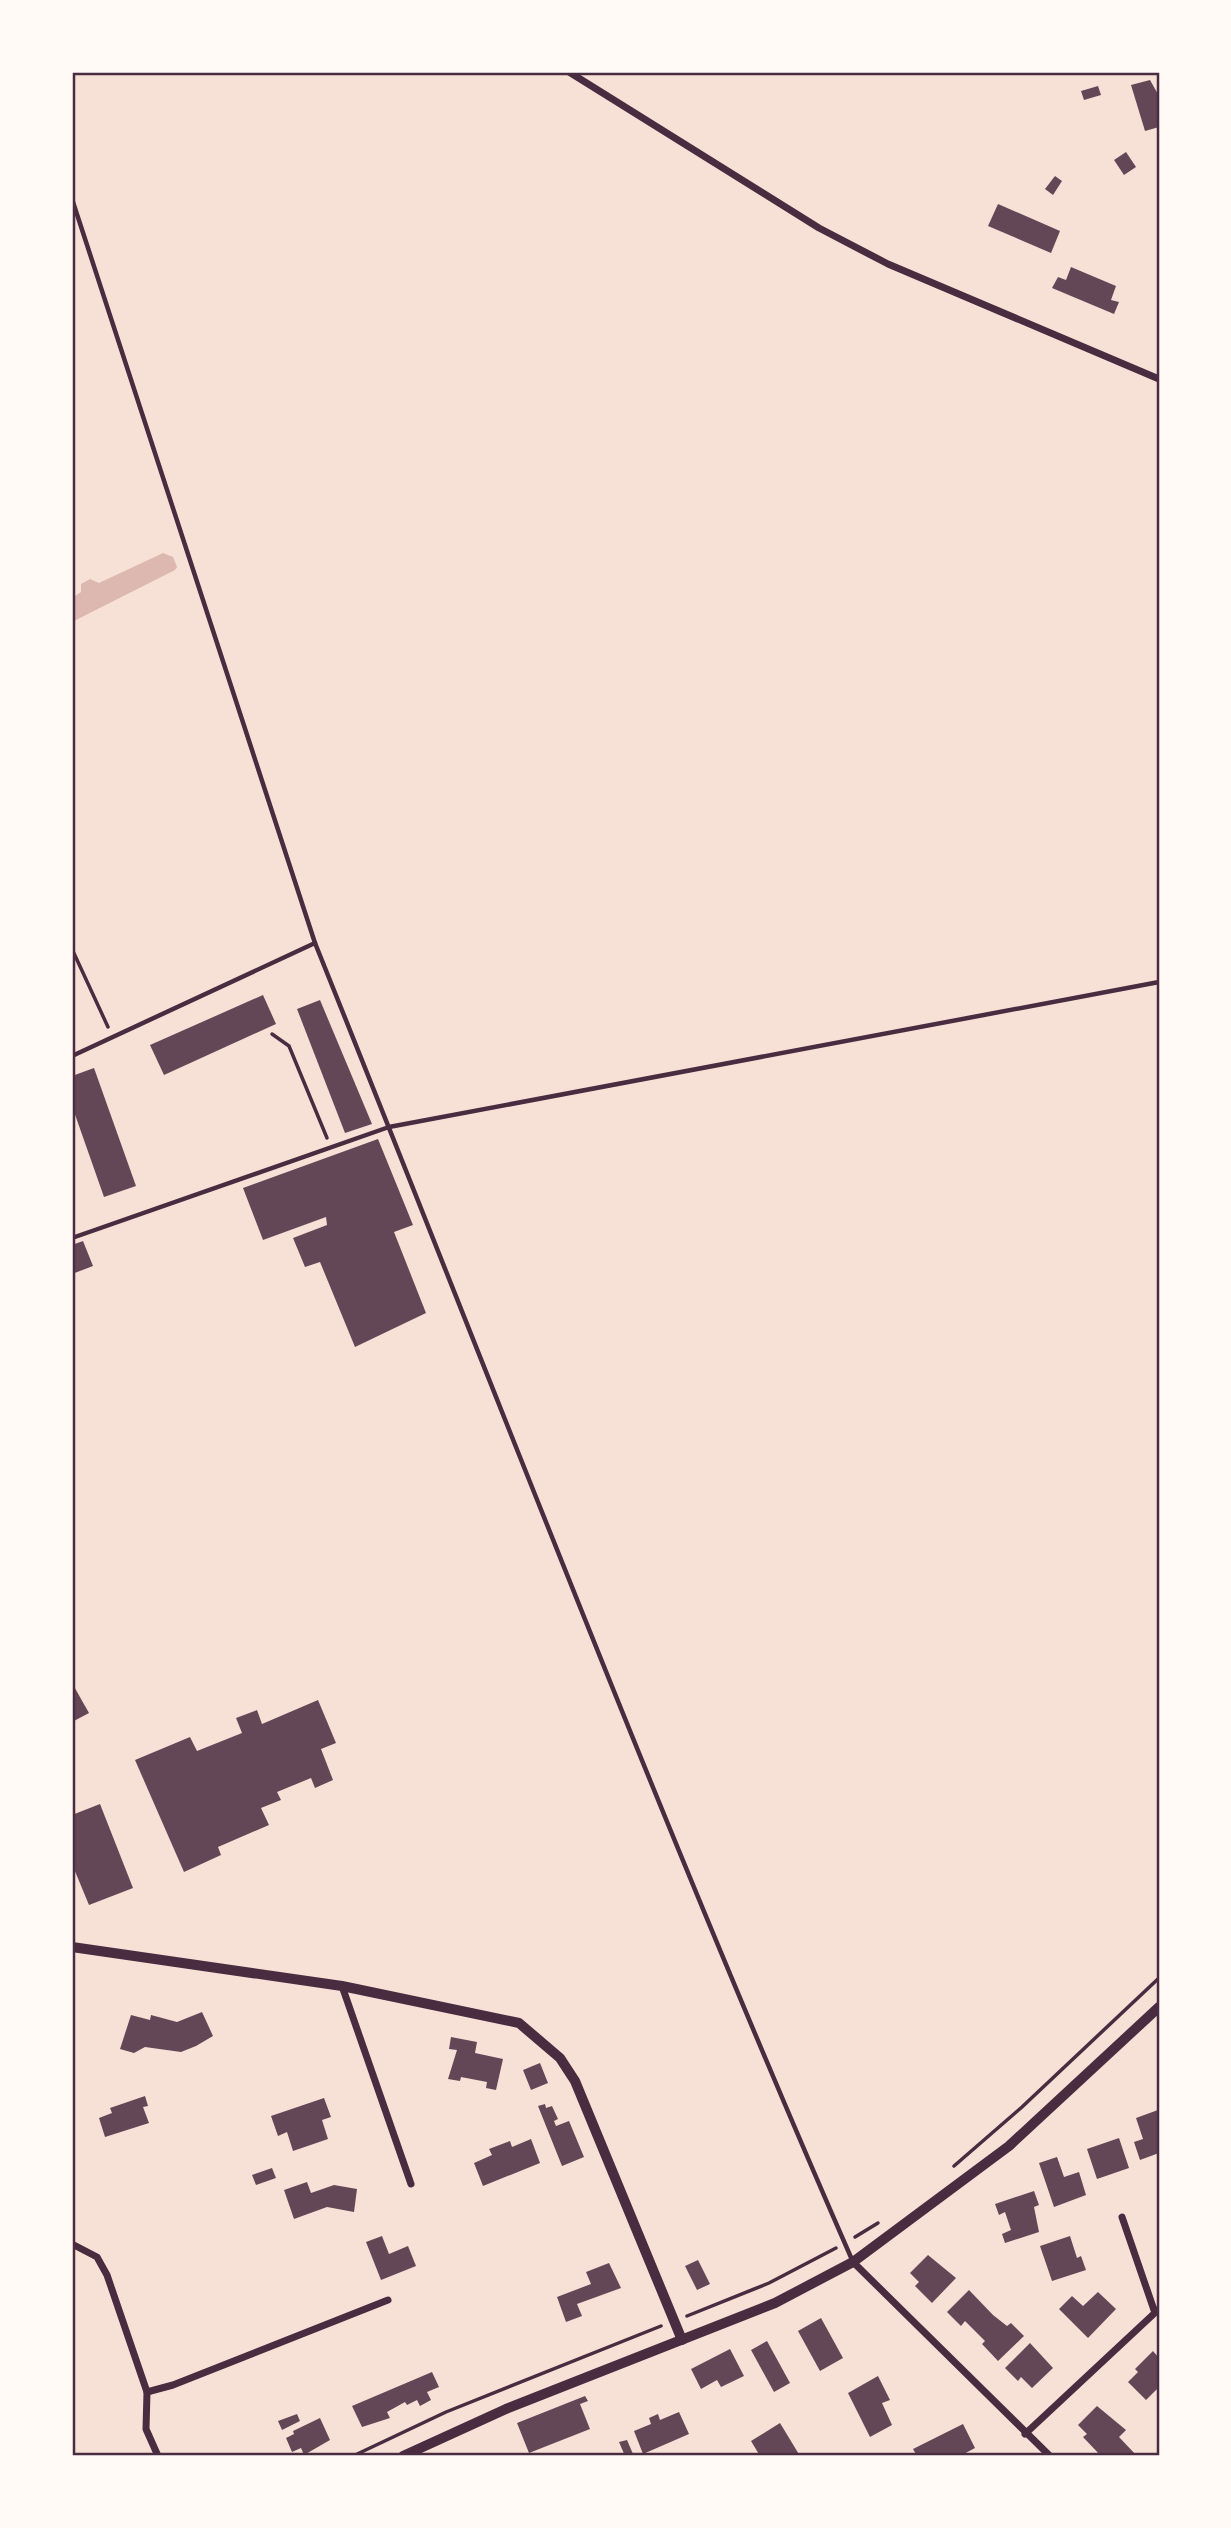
<svg xmlns="http://www.w3.org/2000/svg" width="1231" height="2528" font-family="'Varela Round',sans-serif">
	<rect width="100%" height="100%" fill="#f7e1d7"/>
	<path fill="#dcb8b0" d="M163 553 173 557 177 567 175 570 72 622V598L81 592V584L90 579 99 583Z"/>
	<g fill="#644757">
		<path d="M1150 80 1159 96V127L1145 131 1131 85Z"/>
		<path d="M1098 86 1101 95 1084 100 1081 91Z"/>
		<path d="M1126 152 1136 167 1124 175 1114 160Z"/>
		<path d="M1055 176 1062 181 1053 195 1045 189Z"/>
		<path d="M998 204 1060 231 1051 253 988 226Z"/>
		<path d="M1071 267 1116 286 1111 300 1119 302 1114 314 1052 288 1058 277 1066 280Z"/>
		<path d="M263 995 276 1024 164 1075 150 1045Z"/>
		<path d="M320 1000 372 1124 345 1133 297 1009Z"/>
		<path d="M94 1068 136 1186 104 1197 72 1106V1076Z"/>
		<path d="M378 1139 413 1225 394 1232 426 1313 355 1347 320 1262 305 1267 293 1238 327 1225 326 1217 263 1240 243 1188Z"/>
		<path d="M83 1241 93 1266 72 1274V1245Z"/>
		<path d="M72 1683 89 1713 72 1722Z"/>
		<path d="M318 1700 336 1743 321 1749 333 1780 315 1788 311 1778 277 1792 281 1800 261 1808 269 1825 218 1847 221 1855 184 1872 135 1760 190 1737 197 1751 242 1733 236 1718 257 1710 262 1724Z"/>
		<path d="M100 1804 133 1888 89 1905 72 1864V1815Z"/>
		<path d="M202 2012 213 2036 196 2046 181 2052 145 2047 134 2053 120 2049 131 2015 150 2020 151 2015 177 2022Z"/>
		<path d="M451 2037 477 2042 475 2053 503 2059 496 2090 486 2088 487 2082 461 2077 460 2081 448 2079 457 2050 449 2049Z"/>
		<path d="M540 2063 548 2083 531 2090 523 2070Z"/>
		<path d="M145 2096 148 2106 143 2107 149 2123 105 2137 99 2118 112 2113 110 2108Z"/>
		<path d="M324 2098 331 2117 322 2120 328 2139 293 2151 287 2132 278 2136 271 2116Z"/>
		<path d="M545 2104 546 2108 552 2106 558 2119 554 2121 556 2126 569 2121 584 2157 562 2166 538 2106Z"/>
		<path d="M1158 2110 1159 2153 1140 2160 1134 2142 1143 2139 1136 2118Z"/>
		<path d="M1119 2138 1129 2168 1097 2179 1087 2149Z"/>
		<path d="M531 2139 540 2163 483 2186 474 2163 492 2155 489 2149 510 2141 512 2147Z"/>
		<path d="M1057 2157 1064 2177 1079 2172 1086 2195 1054 2207 1039 2163Z"/>
		<path d="M272 2168 276 2178 256 2185 252 2175Z"/>
		<path d="M307 2182 311 2193 334 2185 357 2189 354 2212 327 2207 294 2219 284 2190Z"/>
		<path d="M1034 2191 1039 2205 1034 2207 1039 2232 1005 2243 1002 2234 1011 2230 1005 2212 999 2215 995 2204Z"/>
		<path d="M382 2236 389 2254 408 2246 416 2266 381 2280 366 2242Z"/>
		<path d="M1070 2236 1077 2258 1081 2256 1086 2270 1052 2281 1040 2246Z"/>
		<path d="M928 2255 956 2278 932 2303 915 2286 919 2282 910 2273Z"/>
		<path d="M698 2260 710 2284 697 2290 685 2266Z"/>
		<path d="M609 2263 621 2288 577 2304 582 2316 566 2322 557 2297 591 2284 586 2272Z"/>
		<path d="M969 2290 993 2315 1007 2326 1011 2323 1024 2336 998 2361 982 2344 985 2341 965 2321 961 2326 947 2312Z"/>
		<path d="M1098 2292 1116 2309 1088 2338 1059 2309 1072 2296 1083 2306Z"/>
		<path d="M821 2318 843 2358 820 2371 798 2331Z"/>
		<path d="M767 2341 790 2383 774 2392 751 2350Z"/>
		<path d="M1030 2343 1053 2368 1032 2388 1021 2377 1018 2381 1005 2368Z"/>
		<path d="M730 2349 744 2376 721 2387 717 2380 701 2389 691 2369Z"/>
		<path d="M1153 2351 1159 2358V2387L1146 2400 1128 2382 1138 2372 1135 2369Z"/>
		<path d="M432 2372 439 2387 427 2392 431 2400 420 2406 417 2400 407 2405 405 2402 387 2412 390 2418 362 2427 352 2406Z"/>
		<path d="M878 2376 890 2400 882 2403 892 2425 870 2437 848 2393Z"/>
		<path d="M585 2396 588 2401 580 2404 590 2429 529 2453 517 2423Z"/>
		<path d="M1097 2406 1126 2430 1119 2437 1137 2456H1101L1083 2437 1087 2434 1078 2425Z"/>
		<path d="M679 2412 689 2434 643 2454 634 2431 651 2424 649 2418 658 2414 660 2420Z"/>
		<path d="M297 2414 300 2421 282 2430 278 2421Z"/>
		<path d="M320 2418 330 2440 304 2455 301 2448 292 2452 286 2438 294 2434 293 2431Z"/>
		<path d="M780 2423 800 2456H760L751 2441Z"/>
		<path d="M963 2424 975 2448 960 2456H917L913 2449Z"/>
		<path d="M627 2440 633 2454 629 2456H625L619 2442Z"/>
	</g>
	<g fill="none" stroke-linecap="round" stroke-linejoin="round">
		<g stroke="#4a2c40" stroke-width="3.5">
			<path d="M72 949 108 1027"/>
			<path d="M272 1034 289 1046 327 1138"/>
			<path d="M954 2166 1022 2107 1159 1978"/>
			<path d="M855 2237 878 2223"/>
			<path d="M687 2316 769 2283 836 2248"/>
			<path d="M353 2456 446 2412 661 2326"/>
		</g>
		<g stroke="#4a2c40" stroke-width="4.5">
			<path d="M72 199 315 943"/>
			<path d="M72 1056 315 943C492 1383 662 1826 853 2262"/>
			<path d="M72 1238 389 1127 1159 982"/>
		</g>
		<g stroke="#4a2c40" stroke-width="7">
			<path d="M569 72 819 228 888 264 1159 379"/>
			<path d="M342 1986 411 2184"/>
			<path d="M1122 2217 1154 2310"/>
			<path d="M72 2244 97 2257 107 2275 147 2392 146 2429 158 2456"/>
			<path d="M853 2262 1050 2456"/>
			<path d="M147 2392 173 2385 388 2300"/>
			<path d="M1025 2434 1159 2309"/>
		</g>
		<g stroke="#4a2c40" stroke-width="10">
			<path d="M72 1947 342 1986 519 2023 560 2058 575 2081 682 2340"/>
			<path d="M403 2456 506 2409 775 2303 853 2262 1009 2146 1159 2007"/>
		</g>
	</g>
	<rect width="1231" height="2528" fill="none" stroke="#fffaf5" stroke-width="147"/>
	<rect x="74" y="74" width="1084" height="2380" fill="none" stroke="#4a2c40" stroke-width="2.5"/>
</svg>
